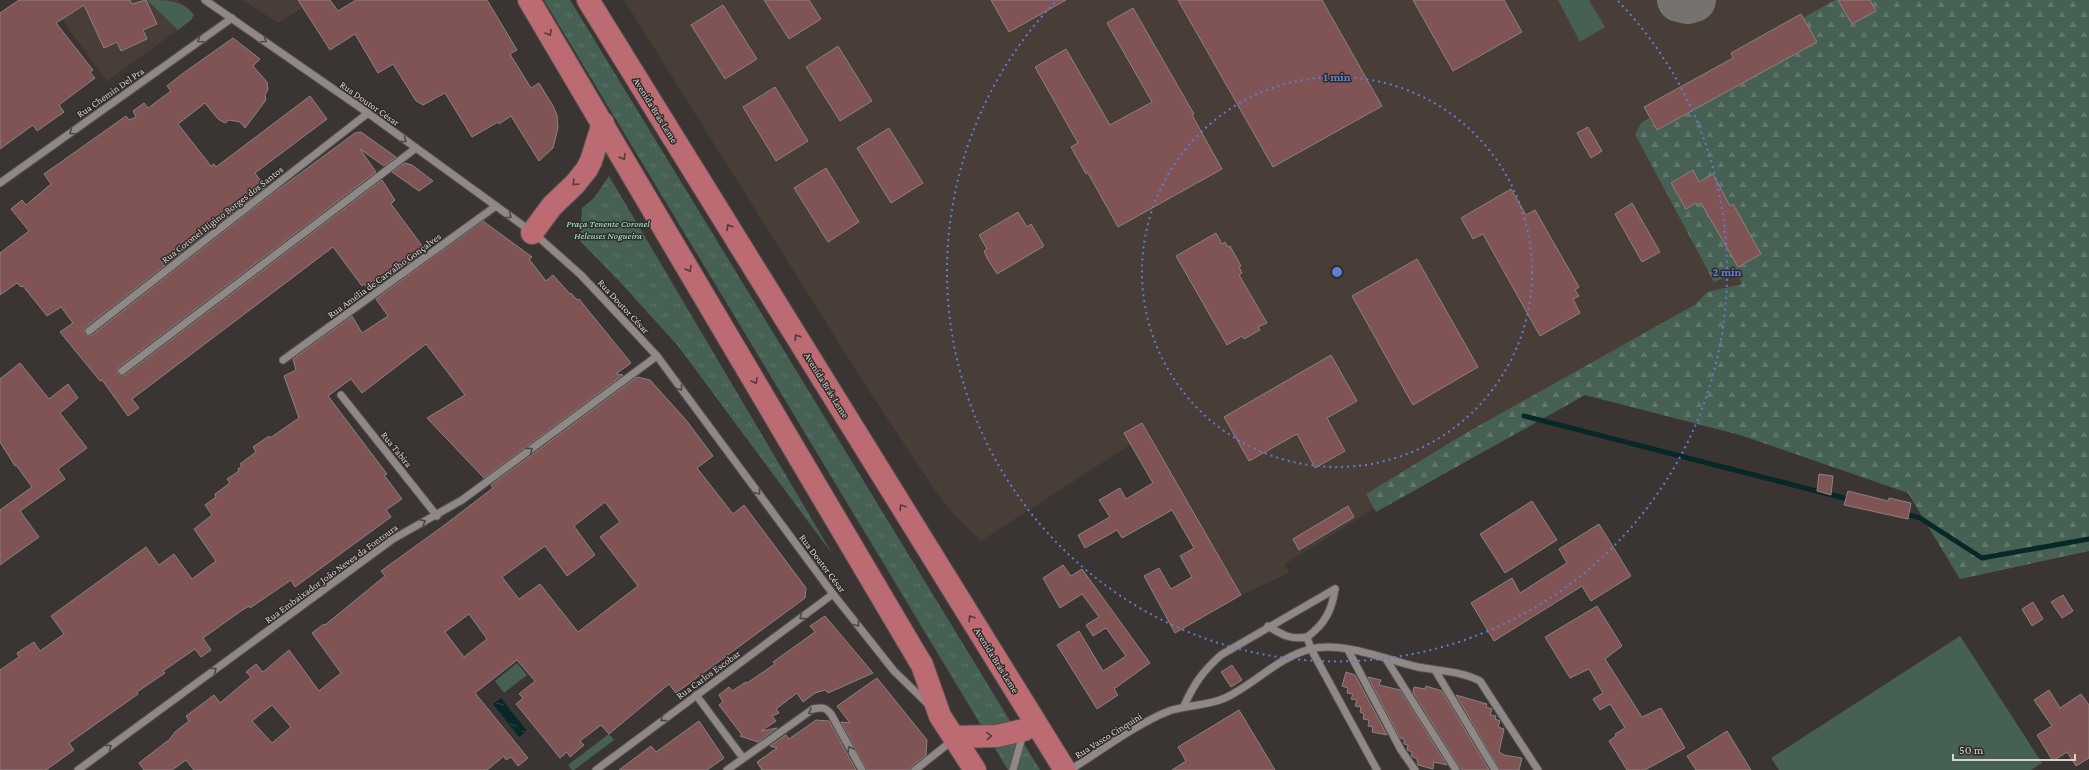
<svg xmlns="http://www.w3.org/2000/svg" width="2089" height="770" font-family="'Crimson Pro',serif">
	<defs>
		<pattern id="forest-firs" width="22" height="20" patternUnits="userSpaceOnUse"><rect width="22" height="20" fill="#466154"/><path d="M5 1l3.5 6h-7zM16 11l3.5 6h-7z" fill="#60776c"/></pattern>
		<pattern id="park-tufts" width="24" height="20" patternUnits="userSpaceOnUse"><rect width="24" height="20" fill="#466154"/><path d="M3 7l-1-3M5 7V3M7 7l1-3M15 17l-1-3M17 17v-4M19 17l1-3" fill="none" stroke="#60776c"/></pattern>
		<pattern id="water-ripples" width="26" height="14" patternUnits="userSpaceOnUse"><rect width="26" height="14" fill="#082728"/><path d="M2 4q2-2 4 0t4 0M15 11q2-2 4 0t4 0" fill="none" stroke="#2b4546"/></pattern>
	</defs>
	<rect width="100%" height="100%" fill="#3a3533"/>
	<g fill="#493d38">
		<path d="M66 0 74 12 92 0H177L190 9 194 15 191 20 107 81 53 7Z"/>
		<path d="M243 0H314L278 23Z"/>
		<path d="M624 0H2089V551L1960 579 1908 493 1606 364 1285 564 1289 573 1241 595 1148 433 981 541 953 513 936 492 869 391Z"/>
	</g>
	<g fill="#466154">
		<path d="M147 0C167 0 182 0 194 15L191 20 178 30Z"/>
		<path d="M1558 0H1589L1605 27 1580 42Z"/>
		<path d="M1960 636 2042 763 2031 770H1779L1771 758Z"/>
		<path d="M517 663 527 675 504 693 495 681Z"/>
		<path d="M609 734 614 740 574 770H572L568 765Z"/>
	</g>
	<path fill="url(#forest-firs)" d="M1835 0H2089V551L1960 579 1908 493 1740 435 1585 395 1376 512 1366 494 1466 433 1696 304 1707 292 1742 284 1740 279 1730 276 1714 282 1635 134 1641 123 1649 118 1656 130 1813 41 1801 19Z"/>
	<g fill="url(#park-tufts)">
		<path d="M544 0H570L1040 770H1008Z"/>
		<path d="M609 176 833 555 678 346 620 282 580 241 582 208 594 198Z"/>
	</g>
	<path fill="url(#water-ripples)" d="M501 698 527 731 519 737 493 704Z"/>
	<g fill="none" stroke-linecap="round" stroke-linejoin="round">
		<g stroke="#082728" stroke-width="5">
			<path d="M1524 416 1852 500"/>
			<path d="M1902 513 1920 518 1982 558 2089 539"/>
		</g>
		<path stroke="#767270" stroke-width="44" d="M1679 0 1687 2 1694 0"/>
	</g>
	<g fill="#805454" stroke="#8a8282" fill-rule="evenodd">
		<path d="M19 0H130L132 4 146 0 157 24 143 30 147 39 121 51 117 42 104 48 84 5 56 23 93 70 90 72 95 78 59 105 64 112 37 131 33 125 0 149V13Z"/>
		<path d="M298 0H330L338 11 356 0H487L517 50 510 54 531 88 539 83 553 106 557 115 558 128 553 148 539 161 511 116 499 124 498 122 472 137 445 93 423 105 416 101 393 64 378 73 355 34 330 50Z"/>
		<path d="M764 0H809L821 19 789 39Z"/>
		<path d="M991 0H1066L1009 32Z"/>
		<path d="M1178 0H1322L1382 106 1273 167Z"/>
		<path d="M1413 0H1504L1522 32 1453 71Z"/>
		<path d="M1838 0H1870L1876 11 1852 24Z"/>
		<path d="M723 5 757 59 725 79 691 25Z"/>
		<path d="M1133 8 1194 114 1192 115 1222 169 1118 227 1088 173 1086 174 1071 147 1078 143 1035 67 1066 49 1110 125 1152 102 1107 23Z"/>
		<path d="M1801 14 1817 42 1657 130 1644 107 1733 58 1731 53Z"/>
		<path d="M233 38 260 59 253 66 267 82 268 89 265 95 266 100 245 128 240 122 229 120 225 123 218 119 205 103 178 124 211 166 214 164 216 167 310 96 327 119 255 173 265 187 86 327 84 331 87 335H92L271 195 355 133 361 132 396 157 384 166 360 149 376 172 119 367 117 371 118 374 125 375 382 180 395 200 391 204 426 251 370 291 364 284 362 286 333 247 132 399 139 408 128 416 102 380 100 381 60 332 73 323 61 307 47 316 23 286 21 287 17 283 0 295V253L29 231 11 209 22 200 26 205 51 184 44 174 126 116 129 120 136 117 133 111 144 103 148 108 171 91 167 86 182 74Z"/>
		<path d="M838 46 872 101 840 121 806 67Z"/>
		<path d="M775 87 808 141 776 161 743 107Z"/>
		<path d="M1588 127 1602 151 1591 158 1577 133Z"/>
		<path d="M889 128 923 183 891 203 857 148Z"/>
		<path d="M405 163 412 165 433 181 419 191 392 172Z"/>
		<path d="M826 168 859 222 828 242 794 188Z"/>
		<path d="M1693 170 1699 182 1713 174 1730 206 1733 204 1761 254 1738 267 1701 203 1697 205 1696 203 1686 209 1671 183Z"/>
		<path d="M1511 189 1526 215 1535 210 1579 287 1575 290 1579 296 1573 299 1580 313 1540 336 1483 234 1473 239 1461 218Z"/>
		<path d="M1632 203 1660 252 1642 262 1615 214Z"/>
		<path d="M1018 212 1027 227 1031 224 1044 246 997 274 987 258 984 251 987 249 979 235Z"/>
		<path d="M483 221 532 257 529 259 546 281 553 275 570 294 571 293 577 300 579 299 631 363 616 374 623 375 484 478 427 418 465 395 426 344 362 393 351 379 328 396 387 474 384 475 402 499 386 510 391 517 295 587 291 580 250 608 249 606 241 611 203 638 211 650 201 657 195 649 163 671 165 673 137 692 138 694 69 743 74 750 46 770H0V670L19 657 17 653 34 642 40 651 64 634 51 616 146 547 159 565 174 554 192 579 216 561 194 529 212 515 205 505 216 497 215 494 230 483 227 479 239 471 238 469 242 466 240 464 256 452 253 447 269 436 270 438 299 418 284 376 296 370 293 359 352 316 362 333 388 316 376 299Z"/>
		<path d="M1216 233 1222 244 1225 242 1228 247 1230 246 1241 266 1239 267 1242 273 1239 275 1267 323 1258 327 1260 330 1244 339 1242 336 1227 345 1176 256Z"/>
		<path d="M1417 259 1478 367 1413 405 1352 296Z"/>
		<path d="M1331 355 1357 401 1327 418 1345 451 1315 468 1297 434 1249 461 1224 417Z"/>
		<path d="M20 363 49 399 68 384 78 398 60 413 87 448 58 469 65 479 20 511 39 537 0 565V510L32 487 16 465 15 466 0 442V379Z"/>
		<path d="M637 377 650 380 686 420 713 456 697 468 733 514 744 505 806 588 805 598 676 693 669 684 609 734 601 725 580 741 584 745 570 757 567 752 560 758 516 704 523 698 519 694 535 681 517 660 475 693 528 758 518 766 511 757 506 760 504 756 487 770H194L186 760 172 770H144L139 763 170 739 175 732 189 721 186 716 214 695 220 703 251 677 246 672 256 664 263 672 289 650 319 691 331 681 341 673 312 633 324 624 325 625 385 576 381 571 442 527 493 488 491 485ZM605 502 620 522 600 537 638 586 578 632 540 584 519 599 502 577 545 546 567 576 595 555 574 526ZM469 614 487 639 464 657 445 632ZM272 705 291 727 272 743 252 721Z"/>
		<path d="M1142 423 1241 595 1175 633 1144 576 1159 568 1171 589 1192 577 1180 556 1194 548 1172 510 1122 538 1117 530 1085 548 1078 535 1110 517 1099 500 1120 488 1126 499 1153 483 1124 433Z"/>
		<path d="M1819 474 1833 476 1831 495 1817 491Z"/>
		<path d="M1848 491 1888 501 1889 498 1911 503 1908 519 1844 505Z"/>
		<path d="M1532 501 1557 540 1505 573 1480 534Z"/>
		<path d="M1348 506 1354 517 1299 550 1293 539Z"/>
		<path d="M1599 524 1631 576 1591 601 1582 586 1494 641 1471 603 1512 578 1520 593 1567 563 1559 549Z"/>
		<path d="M1063 565 1071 576 1082 569 1150 663 1114 689 1118 695 1097 709 1057 645 1079 631 1103 671 1126 656 1106 628 1093 636 1086 625 1099 617 1082 594 1060 608 1043 578Z"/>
		<path d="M2063 595 2073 611 2062 618 2051 602Z"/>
		<path d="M2033 602 2043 619 2032 626 2022 609Z"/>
		<path d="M1597 606 1622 646 1605 659 1642 717 1661 708 1685 748 1645 770H1627L1609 741 1616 736 1615 734 1625 728 1610 704 1600 710 1593 699 1603 693 1589 669 1570 678 1545 637Z"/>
		<path d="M825 616 873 673 828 693 825 690 815 693 803 702 797 693 776 709 779 713 772 716 776 721 761 731 777 728 758 742 740 736 742 735 719 705 723 702 719 695 729 687 732 691 746 682 747 683 775 664 773 662 815 632 810 626Z"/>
		<path d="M1232 665 1242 680 1231 687 1221 672Z"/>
		<path d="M1346 672 1355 675 1387 735 1372 732 1373 727 1368 726 1369 720 1363 719 1364 714 1360 712 1361 707 1355 706 1357 700 1351 699 1353 694 1347 693 1348 688 1342 686Z"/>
		<path d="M1368 677 1381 680 1379 685 1400 690 1447 765 1434 762 1433 769 1418 765 1417 759 1411 756 1412 752 1407 750 1408 745 1404 744V739L1400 738Z"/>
		<path d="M877 678 927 740 926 755 912 766 910 770H867L841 722 850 723 837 706Z"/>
		<path d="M1426 686 1442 691 1489 770H1463L1460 768 1413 692 1414 687 1425 689Z"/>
		<path d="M2049 690 2060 708 2081 694 2089 705V758L2076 766 2067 752 2053 761 2037 735 2052 726 2034 700Z"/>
		<path d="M1456 695 1487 704 1486 707 1492 709 1490 715 1496 716 1495 719 1500 721 1498 727 1504 729 1499 752 1504 755 1522 758 1519 770H1500Z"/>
		<path d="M1239 710 1275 770H1172L1186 761 1178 747Z"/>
		<path d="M816 720 829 721 856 770H762L757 762 777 748 770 746 786 735 789 739Z"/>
		<path d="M699 721 724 758 707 770H619L651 746 656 752Z"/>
		<path d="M1727 731 1751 770H1696L1687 756Z"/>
	</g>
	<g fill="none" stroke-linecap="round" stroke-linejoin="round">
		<defs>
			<g id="minor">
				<path d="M205 0 368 113 536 235 581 275 657 356 833 594 894 671 928 704"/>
				<path d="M0 183 232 18"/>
				<path d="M89 331 368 113"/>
				<path d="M283 360 496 206"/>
				<path d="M122 371 416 148"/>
				<path d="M341 395 437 516"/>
				<path d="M1335 589C1332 610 1325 624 1307 637L1311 649 1377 770"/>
				<path d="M1268 626C1282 635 1291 640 1307 637"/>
				<path d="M1348 650 1401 750 1415 770"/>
				<path d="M1386 659 1456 770"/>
				<path d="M1435 670 1495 770"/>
				<path d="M696 695 743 758"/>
				<path d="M1184 706C1194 684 1202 672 1221 655L1335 589"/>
				<path d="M78 770 393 539 462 500 657 356"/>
				<path d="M596 770 833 594"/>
				<path d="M727 770 813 709C822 707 825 707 831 714L862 770"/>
				<path d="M915 770 953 740"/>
				<path d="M1013 770 1023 734"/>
				<path d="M1070 770C1099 752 1138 723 1169 711 1187 705 1207 706 1225 698 1255 684 1278 657 1311 649 1342 641 1387 660 1418 667 1438 671 1462 671 1480 681L1538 770"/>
			</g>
			<g id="major">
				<path d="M529 0 916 655 922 665 940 716 975 770"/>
				<path d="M588 0 1065 770"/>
				<path d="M532 233 552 206 575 184 587 169 591 161 603 123"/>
				<path d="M954 737 997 736 1024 730"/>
			</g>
		</defs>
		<use href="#minor" stroke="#575352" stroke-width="9"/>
		<use href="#major" stroke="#575352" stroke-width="24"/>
		<use href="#minor" stroke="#8f8886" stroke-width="7"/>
		<use href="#major" stroke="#bd6b72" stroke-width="22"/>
	</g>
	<defs><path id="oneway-chevron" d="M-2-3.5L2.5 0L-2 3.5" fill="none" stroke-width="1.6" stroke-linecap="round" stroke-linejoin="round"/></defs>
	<g stroke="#533b3b">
		<use href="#oneway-chevron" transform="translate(549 33) rotate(59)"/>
		<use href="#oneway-chevron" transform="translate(623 157) rotate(59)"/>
		<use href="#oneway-chevron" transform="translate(575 183) rotate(134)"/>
		<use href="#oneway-chevron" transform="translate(729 227) rotate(-122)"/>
		<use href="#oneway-chevron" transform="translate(689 269) rotate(59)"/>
		<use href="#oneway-chevron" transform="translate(797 337) rotate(-122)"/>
		<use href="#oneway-chevron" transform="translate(755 381) rotate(60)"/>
		<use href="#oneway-chevron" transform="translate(902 507) rotate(-122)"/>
		<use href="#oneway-chevron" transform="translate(971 618) rotate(-122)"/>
		<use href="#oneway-chevron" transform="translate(989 736) rotate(-3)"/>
	</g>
	<g stroke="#4c4745">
		<use href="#oneway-chevron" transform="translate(200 40) rotate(145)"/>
		<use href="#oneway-chevron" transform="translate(264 40) rotate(35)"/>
		<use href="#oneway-chevron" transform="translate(72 132) rotate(145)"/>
		<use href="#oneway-chevron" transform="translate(404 140) rotate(36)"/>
		<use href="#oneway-chevron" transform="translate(509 216) rotate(36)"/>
		<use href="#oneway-chevron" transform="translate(680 388) rotate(53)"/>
		<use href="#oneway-chevron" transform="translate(530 450) rotate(-36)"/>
		<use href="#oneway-chevron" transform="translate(758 492) rotate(53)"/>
		<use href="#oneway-chevron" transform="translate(423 522) rotate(-27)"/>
		<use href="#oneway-chevron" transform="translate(802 617) rotate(143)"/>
		<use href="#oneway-chevron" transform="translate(857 624) rotate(52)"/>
		<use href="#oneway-chevron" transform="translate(214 670) rotate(-36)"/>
		<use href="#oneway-chevron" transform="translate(811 712) rotate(150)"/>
		<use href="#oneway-chevron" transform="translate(663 719) rotate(144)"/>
		<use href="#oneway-chevron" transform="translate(109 747) rotate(-36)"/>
		<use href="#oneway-chevron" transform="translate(850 749) rotate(-120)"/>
	</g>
	<g fill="none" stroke="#5e7dd6" stroke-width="2" stroke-dasharray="2 4">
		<circle cx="1337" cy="272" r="195"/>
		<path d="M1618 1A390 390 0 1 1 1056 1"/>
	</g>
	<g text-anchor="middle" stroke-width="3" stroke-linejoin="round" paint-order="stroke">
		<g font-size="10" fill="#d6d3d1" stroke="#302b29">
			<text transform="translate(110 92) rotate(-35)" y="4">Rua Chemin Del Pra</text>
			<text transform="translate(370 103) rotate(35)" y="4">Rua Doutor César</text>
			<text transform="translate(656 110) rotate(58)" y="4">Avenida Brás Leme</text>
			<text transform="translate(222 214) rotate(-38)" y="4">Rua Coronel Higino Borges dos Santos</text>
			<text transform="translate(384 275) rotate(-36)" y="4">Rua Amélia de Carvalho Gonçalves</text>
			<text transform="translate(624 306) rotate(47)" y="4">Rua Doutor César</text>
			<text transform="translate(827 385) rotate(58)" y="4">Avenida Brás Leme</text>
			<text transform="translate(397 449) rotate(51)" y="4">Rua Tabira</text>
			<text transform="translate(823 563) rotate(53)" y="4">Rua Doutor César</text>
			<text transform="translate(331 573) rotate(-36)" y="4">Rua Embaixador João Neves da Fontoura</text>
			<text transform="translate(997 660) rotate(58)" y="4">Avenida Brás Leme</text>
			<text transform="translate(708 674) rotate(-36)" y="4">Rua Carlos Escobar</text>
			<text transform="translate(1108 735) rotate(-32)" y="4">Rua Vasco Cinquini</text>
		</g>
		<g font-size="10" font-style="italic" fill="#a2edca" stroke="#302b29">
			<text x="608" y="227">Praça Tenente Coronel<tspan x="608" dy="12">Heleuses Nogueira</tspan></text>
		</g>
	</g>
	<circle cx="1337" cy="272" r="6" fill="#5e7dd6" stroke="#302b29" stroke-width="2"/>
	<g font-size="12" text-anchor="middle" font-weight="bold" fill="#5e7dd6" stroke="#302b29" stroke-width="3" stroke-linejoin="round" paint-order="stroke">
		<text x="1337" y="81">1 min</text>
		<text x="1727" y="276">2 min</text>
	</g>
	<path d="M1953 754v6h122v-6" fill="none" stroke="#d6d3d1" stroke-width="2"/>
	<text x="1959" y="754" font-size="12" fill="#d6d3d1" stroke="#302b29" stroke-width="3" paint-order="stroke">50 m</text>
</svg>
